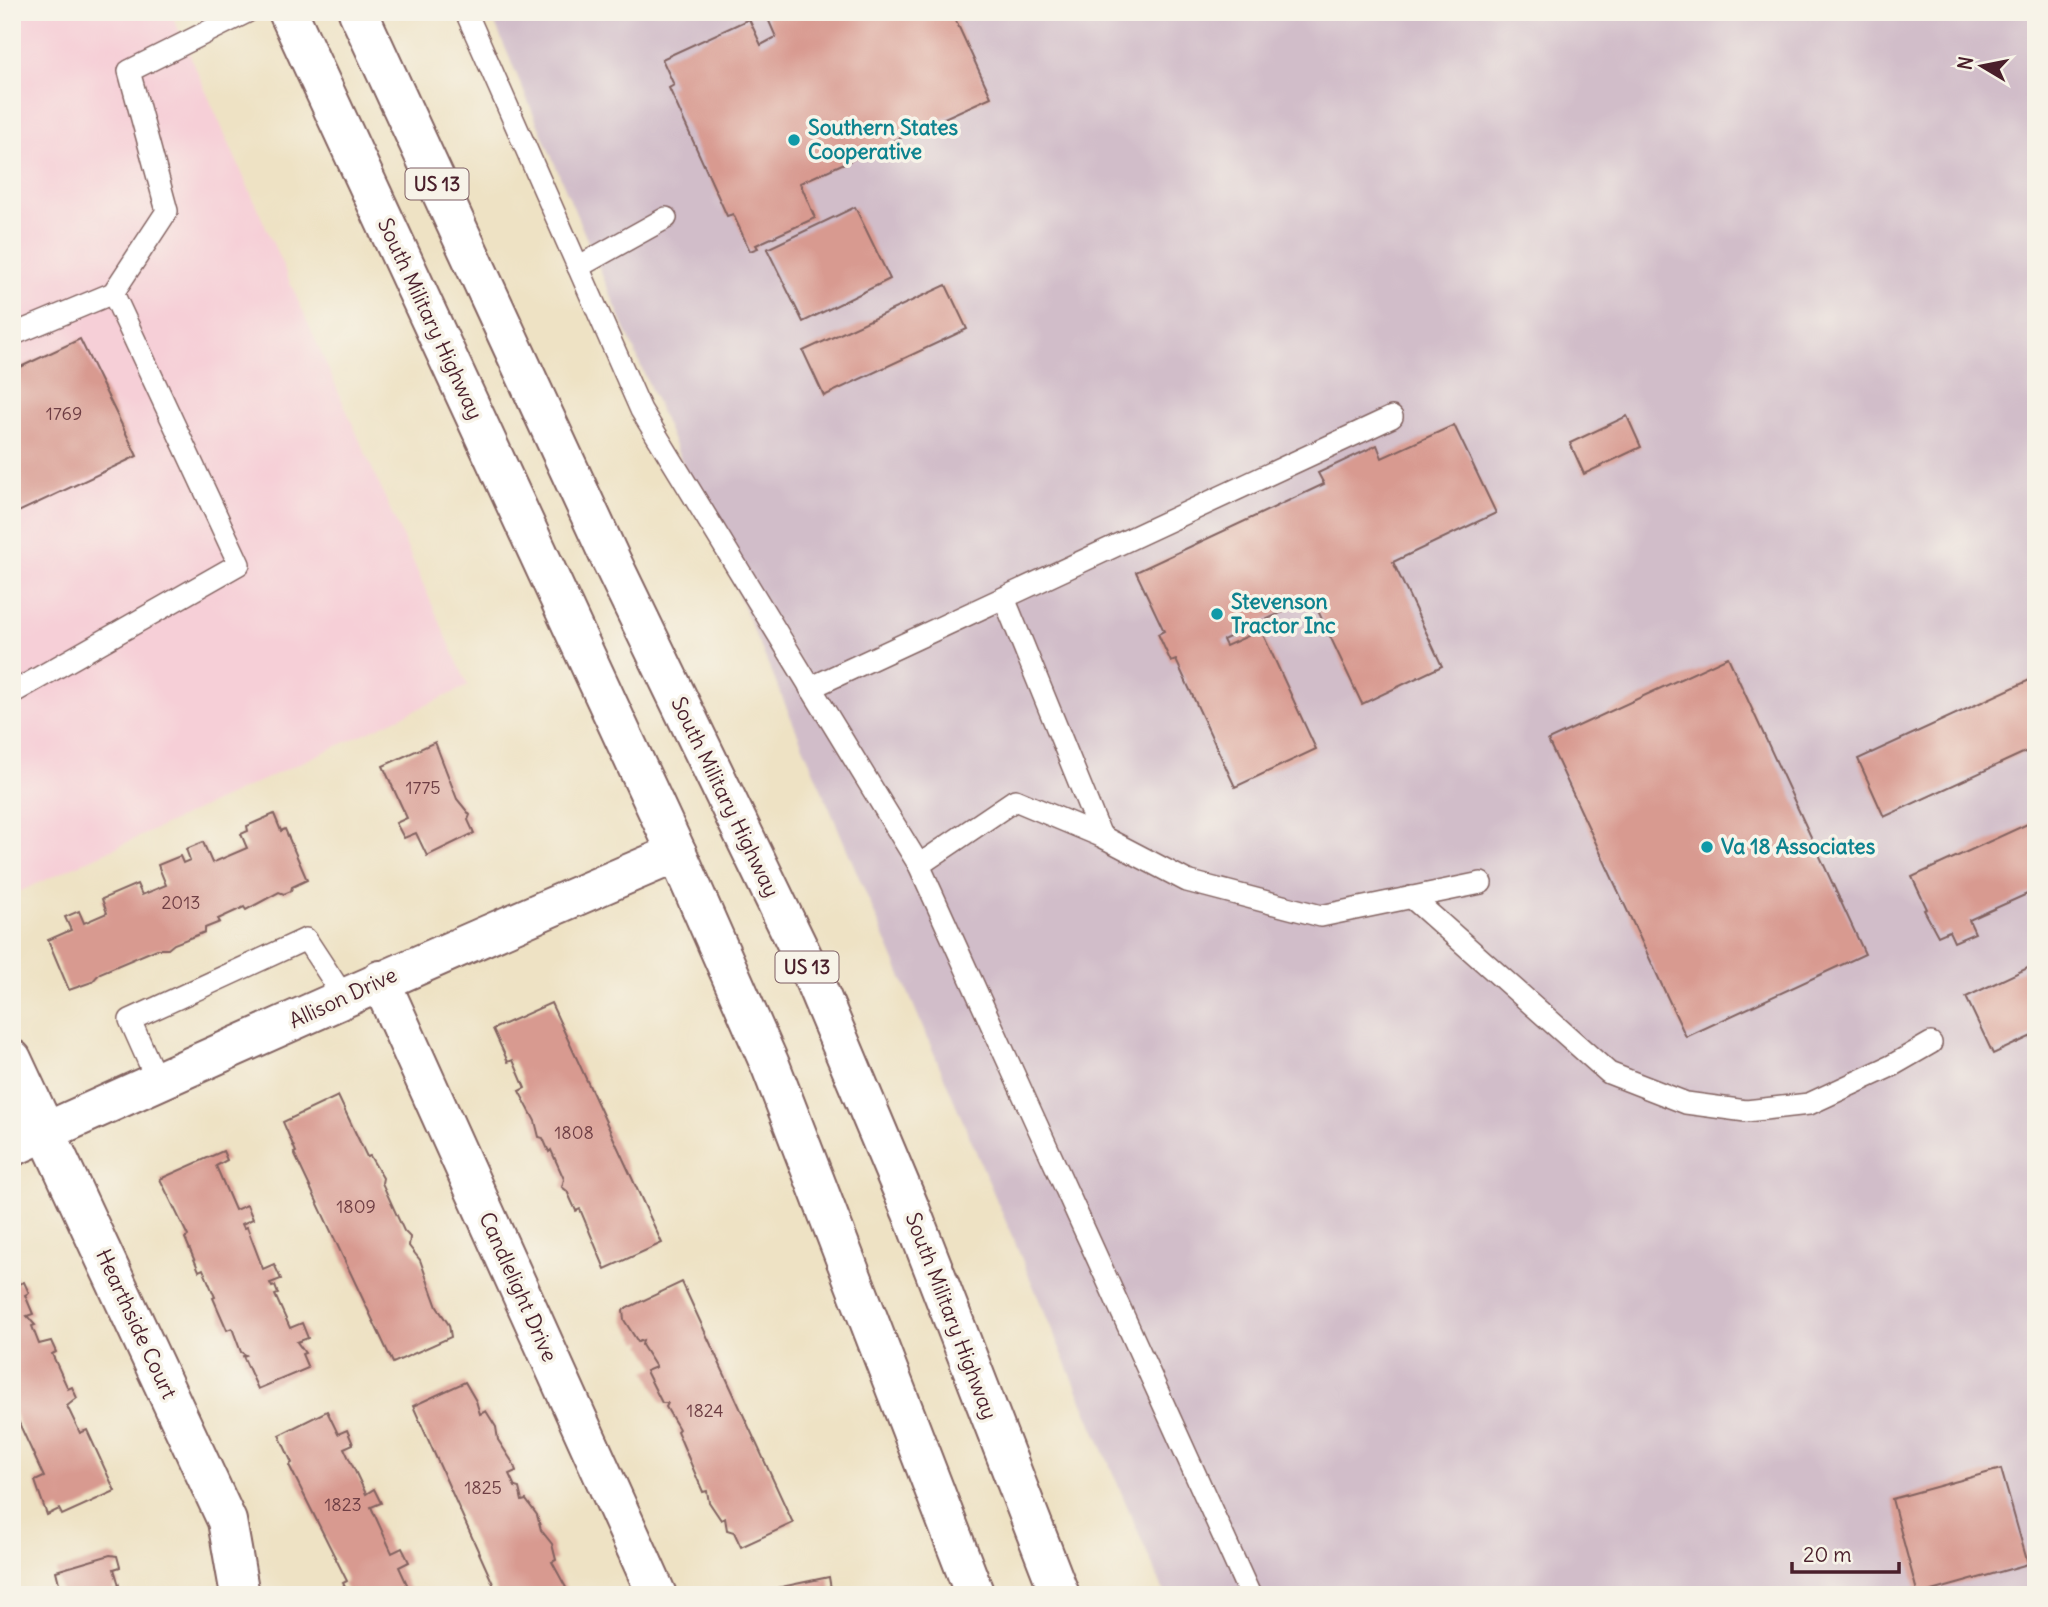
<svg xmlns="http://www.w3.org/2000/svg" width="2048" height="1607" font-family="Delius,sans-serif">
	<rect width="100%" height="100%" fill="#f7f3e8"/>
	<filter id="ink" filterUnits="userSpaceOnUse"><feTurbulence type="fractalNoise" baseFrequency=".0143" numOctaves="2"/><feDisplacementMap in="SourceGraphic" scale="14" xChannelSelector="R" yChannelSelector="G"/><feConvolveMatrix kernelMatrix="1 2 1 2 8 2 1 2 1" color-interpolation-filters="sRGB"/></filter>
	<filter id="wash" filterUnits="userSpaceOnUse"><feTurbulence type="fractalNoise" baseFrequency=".00686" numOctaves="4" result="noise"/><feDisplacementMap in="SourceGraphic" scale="28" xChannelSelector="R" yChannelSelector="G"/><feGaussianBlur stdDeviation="1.57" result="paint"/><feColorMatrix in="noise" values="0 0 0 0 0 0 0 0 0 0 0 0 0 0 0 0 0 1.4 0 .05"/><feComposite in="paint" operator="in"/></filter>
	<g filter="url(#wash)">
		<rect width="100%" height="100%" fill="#eee2c4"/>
		<path fill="#f6cfd7" d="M12 12H171L468 686 12 895Z"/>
		<path fill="#d1bdc9" d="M490 12H2036V1595H1165Z"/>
		<g id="blocks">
			<g fill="#d89a90">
				<path d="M765 12H952L991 97 800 183 815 218 756 245 758 248 750 251 733 214 727 216 669 88 674 85 662 59 749 19 761 45 776 37Z"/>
				<path d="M855 207 890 279 803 322 767 249Z"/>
				<path d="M946 285 967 329 824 396 803 351Z"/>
				<path d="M80 339 137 456 12 515V371Z"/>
				<path d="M1627 416 1641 447 1584 474 1570 443Z"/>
				<path d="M1454 425 1496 513 1393 562 1442 666 1362 704 1312 598 1223 640 1226 646 1261 630 1316 749 1235 787 1176 660 1171 662 1158 634 1164 631 1136 572 1324 484 1318 473 1377 445 1382 458Z"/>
				<path d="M1728 657 1865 954 1686 1037 1548 740Z"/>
				<path d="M2036 677V747L1884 817 1858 759Z"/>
				<path d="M435 742 457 799 470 815 468 820 474 833 427 856 416 833 404 838 396 823 407 818 383 766Z"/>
				<path d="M274 814 281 831 285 829 307 880 292 887 291 891 284 894 279 892 246 910 244 907 218 919 220 922 205 928V932L174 944 168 949H157L100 973 92 982 69 990 48 940 71 930 65 917 79 911 84 923 107 913 102 899 137 884 142 895 166 885 158 865 180 856 183 863 190 860 186 849 203 842 212 863 247 848 241 834 248 831 247 826Z"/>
				<path d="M2036 820V890L1969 920 1975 933 1954 942 1949 931 1938 936 1924 910 1927 909 1912 877Z"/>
				<path d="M2036 964V1034L1993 1054 1966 997Z"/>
				<path d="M551 1003 662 1243 605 1269 580 1209 576 1211 567 1191 562 1187 564 1179 551 1150 549 1152 543 1138 539 1137 535 1121 519 1091 525 1088 513 1060 508 1062 493 1029Z"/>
				<path d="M338 1096 367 1157 370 1156 383 1178 382 1183 404 1231 410 1237 409 1246 420 1260 437 1307 449 1325 451 1337 393 1363 294 1153 296 1152 283 1122Z"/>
				<path d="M223 1151 227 1160 216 1166 235 1210 247 1205 253 1219 242 1224 244 1228 247 1227 263 1269 274 1264 281 1279 270 1283 272 1287 275 1286 278 1294 275 1295 290 1328 302 1323 308 1338 297 1342 305 1353 302 1354 308 1368 258 1389 243 1356 246 1355 241 1352 232 1328 227 1330 213 1298 215 1297 203 1269 199 1271 185 1238 188 1236 160 1179Z"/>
				<path d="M12 1269 19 1284 24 1282 29 1293 25 1295 33 1314 27 1316 35 1325 32 1326 39 1344 51 1341 56 1352 52 1354 68 1389 72 1387 77 1398 67 1406 80 1433 87 1430 115 1491 62 1515 59 1509 47 1515 35 1481 44 1477 12 1408Z"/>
				<path d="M682 1282 793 1523 741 1547 734 1532 727 1530 725 1518 721 1520 709 1502 707 1491 703 1492 677 1431 679 1429 666 1407 668 1403H662L646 1371 656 1367 642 1345 643 1340 638 1342 624 1320 623 1310Z"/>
				<path d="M465 1382 476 1401 480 1414 486 1411 496 1427 498 1440 513 1463 516 1471 509 1474 515 1487 519 1488 522 1501 526 1500 537 1515 541 1530 552 1544 556 1560 552 1562 570 1595H498L413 1406Z"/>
				<path d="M327 1411 338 1434 347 1430 353 1444 344 1448 366 1494 374 1489 381 1503 371 1507 392 1553 402 1548 409 1562 399 1567 412 1595H349L343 1583 347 1581 289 1465 292 1463 279 1435Z"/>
				<path d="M2001 1469 2028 1564 1918 1595 1892 1499Z"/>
				<path d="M110 1555 117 1556 120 1567 114 1569 119 1585 113 1587 115 1595H62L56 1571Z"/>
				<path d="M829 1577 832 1595H768L767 1590Z"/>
			</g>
		</g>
	</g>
	<g filter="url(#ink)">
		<use href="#blocks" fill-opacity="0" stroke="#836361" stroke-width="2"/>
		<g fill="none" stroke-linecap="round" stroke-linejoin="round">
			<defs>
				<g id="service">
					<path d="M466 12 641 410 919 865 1250 1595"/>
					<path d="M578 267 666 218"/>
					<path d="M12 335 113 293 167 211 129 71 247 12"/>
					<path d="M1004 598 1101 836"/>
					<path d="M810 688 1392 417"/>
					<path d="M12 693 239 564 113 293"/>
					<path d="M919 865 1015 800 1101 836 1187 881 1321 916 1481 883"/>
					<path d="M1411 897 1609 1073 1686 1103 1746 1111 1809 1104 1891 1066 1931 1043"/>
					<path d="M158 1083 130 1020 306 939 344 997"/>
				</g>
				<g id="minor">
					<path d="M380 980 657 1595"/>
					<path d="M12 1059 227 1521 240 1595"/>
					<path d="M12 1147C233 1047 454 948 677 853"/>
				</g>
				<g id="primary">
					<path d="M288 12 677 853 771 1067 975 1595"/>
					<path d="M358 12 609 556 814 980 911 1211 1060 1595"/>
				</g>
			</defs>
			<use href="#service" stroke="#836361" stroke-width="24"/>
			<use href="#minor" stroke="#836361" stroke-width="42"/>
			<use href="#primary" stroke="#836361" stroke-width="42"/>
			<use href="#service" stroke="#fff" stroke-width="21"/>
			<use href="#minor" stroke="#fff" stroke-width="38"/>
			<use href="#primary" stroke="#fff" stroke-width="38"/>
		</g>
	</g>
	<g fill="#0f9aa8" stroke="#f7f3e8" stroke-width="2.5">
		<circle cx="794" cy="140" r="7"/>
		<circle cx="1217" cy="614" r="7"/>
		<circle cx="1707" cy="847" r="7"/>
	</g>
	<g text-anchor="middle" stroke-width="7" stroke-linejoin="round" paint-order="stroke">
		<g font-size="18" fill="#6e3e44">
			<text x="64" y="420">1769</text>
			<text x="423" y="794">1775</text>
			<text x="181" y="909">2013</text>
			<text x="574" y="1139">1808</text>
			<text x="356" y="1213">1809</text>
			<text x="705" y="1417">1824</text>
			<text x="483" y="1494">1825</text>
			<text x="343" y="1511">1823</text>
		</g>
		<g fill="#f7f3e8" stroke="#7e5f64" stroke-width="2">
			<rect x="405.5" y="168.5" width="63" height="31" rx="5"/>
			<rect x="775.5" y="951.5" width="63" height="31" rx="5"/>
		</g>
		<g font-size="19" font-weight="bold" fill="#4a1f2b">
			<text x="437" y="191">US 13</text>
			<text x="807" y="974">US 13</text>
		</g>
		<g font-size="21" font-weight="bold" fill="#0d838f" stroke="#f7f3e8" text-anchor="start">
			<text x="808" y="135">Southern States<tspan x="808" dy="24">Cooperative</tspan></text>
			<text x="1231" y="609">Stevenson<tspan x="1231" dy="24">Tractor Inc</tspan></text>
			<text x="1721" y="854">Va 18 Associates</text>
		</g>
		<g font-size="21" fill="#4a1f2b" stroke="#f7f3e8">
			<text transform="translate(430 319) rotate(65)" y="7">South Military Highway</text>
			<text transform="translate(725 797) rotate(64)" y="7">South Military Highway</text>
			<text transform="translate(343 998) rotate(-25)" y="7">Allison Drive</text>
			<text transform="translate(518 1287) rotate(66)" y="7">Candlelight Drive</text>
			<text transform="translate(951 1316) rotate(69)" y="7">South Military Highway</text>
			<text transform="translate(136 1324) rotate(65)" y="7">Hearthside Court</text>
		</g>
	</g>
	<rect width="2048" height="1607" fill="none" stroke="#f7f3e8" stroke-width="42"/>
	<g transform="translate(1982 66) rotate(280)" stroke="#f7f3e8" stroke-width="5" paint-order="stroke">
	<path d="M0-5L12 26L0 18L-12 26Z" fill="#4a1f2b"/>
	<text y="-10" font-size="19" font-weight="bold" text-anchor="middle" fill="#4a1f2b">N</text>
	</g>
	<path d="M1792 1562v10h107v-10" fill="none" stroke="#4a1f2b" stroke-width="3.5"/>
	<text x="1803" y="1562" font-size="21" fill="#4a1f2b" stroke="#f7f3e8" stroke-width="5" paint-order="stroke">20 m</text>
</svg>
